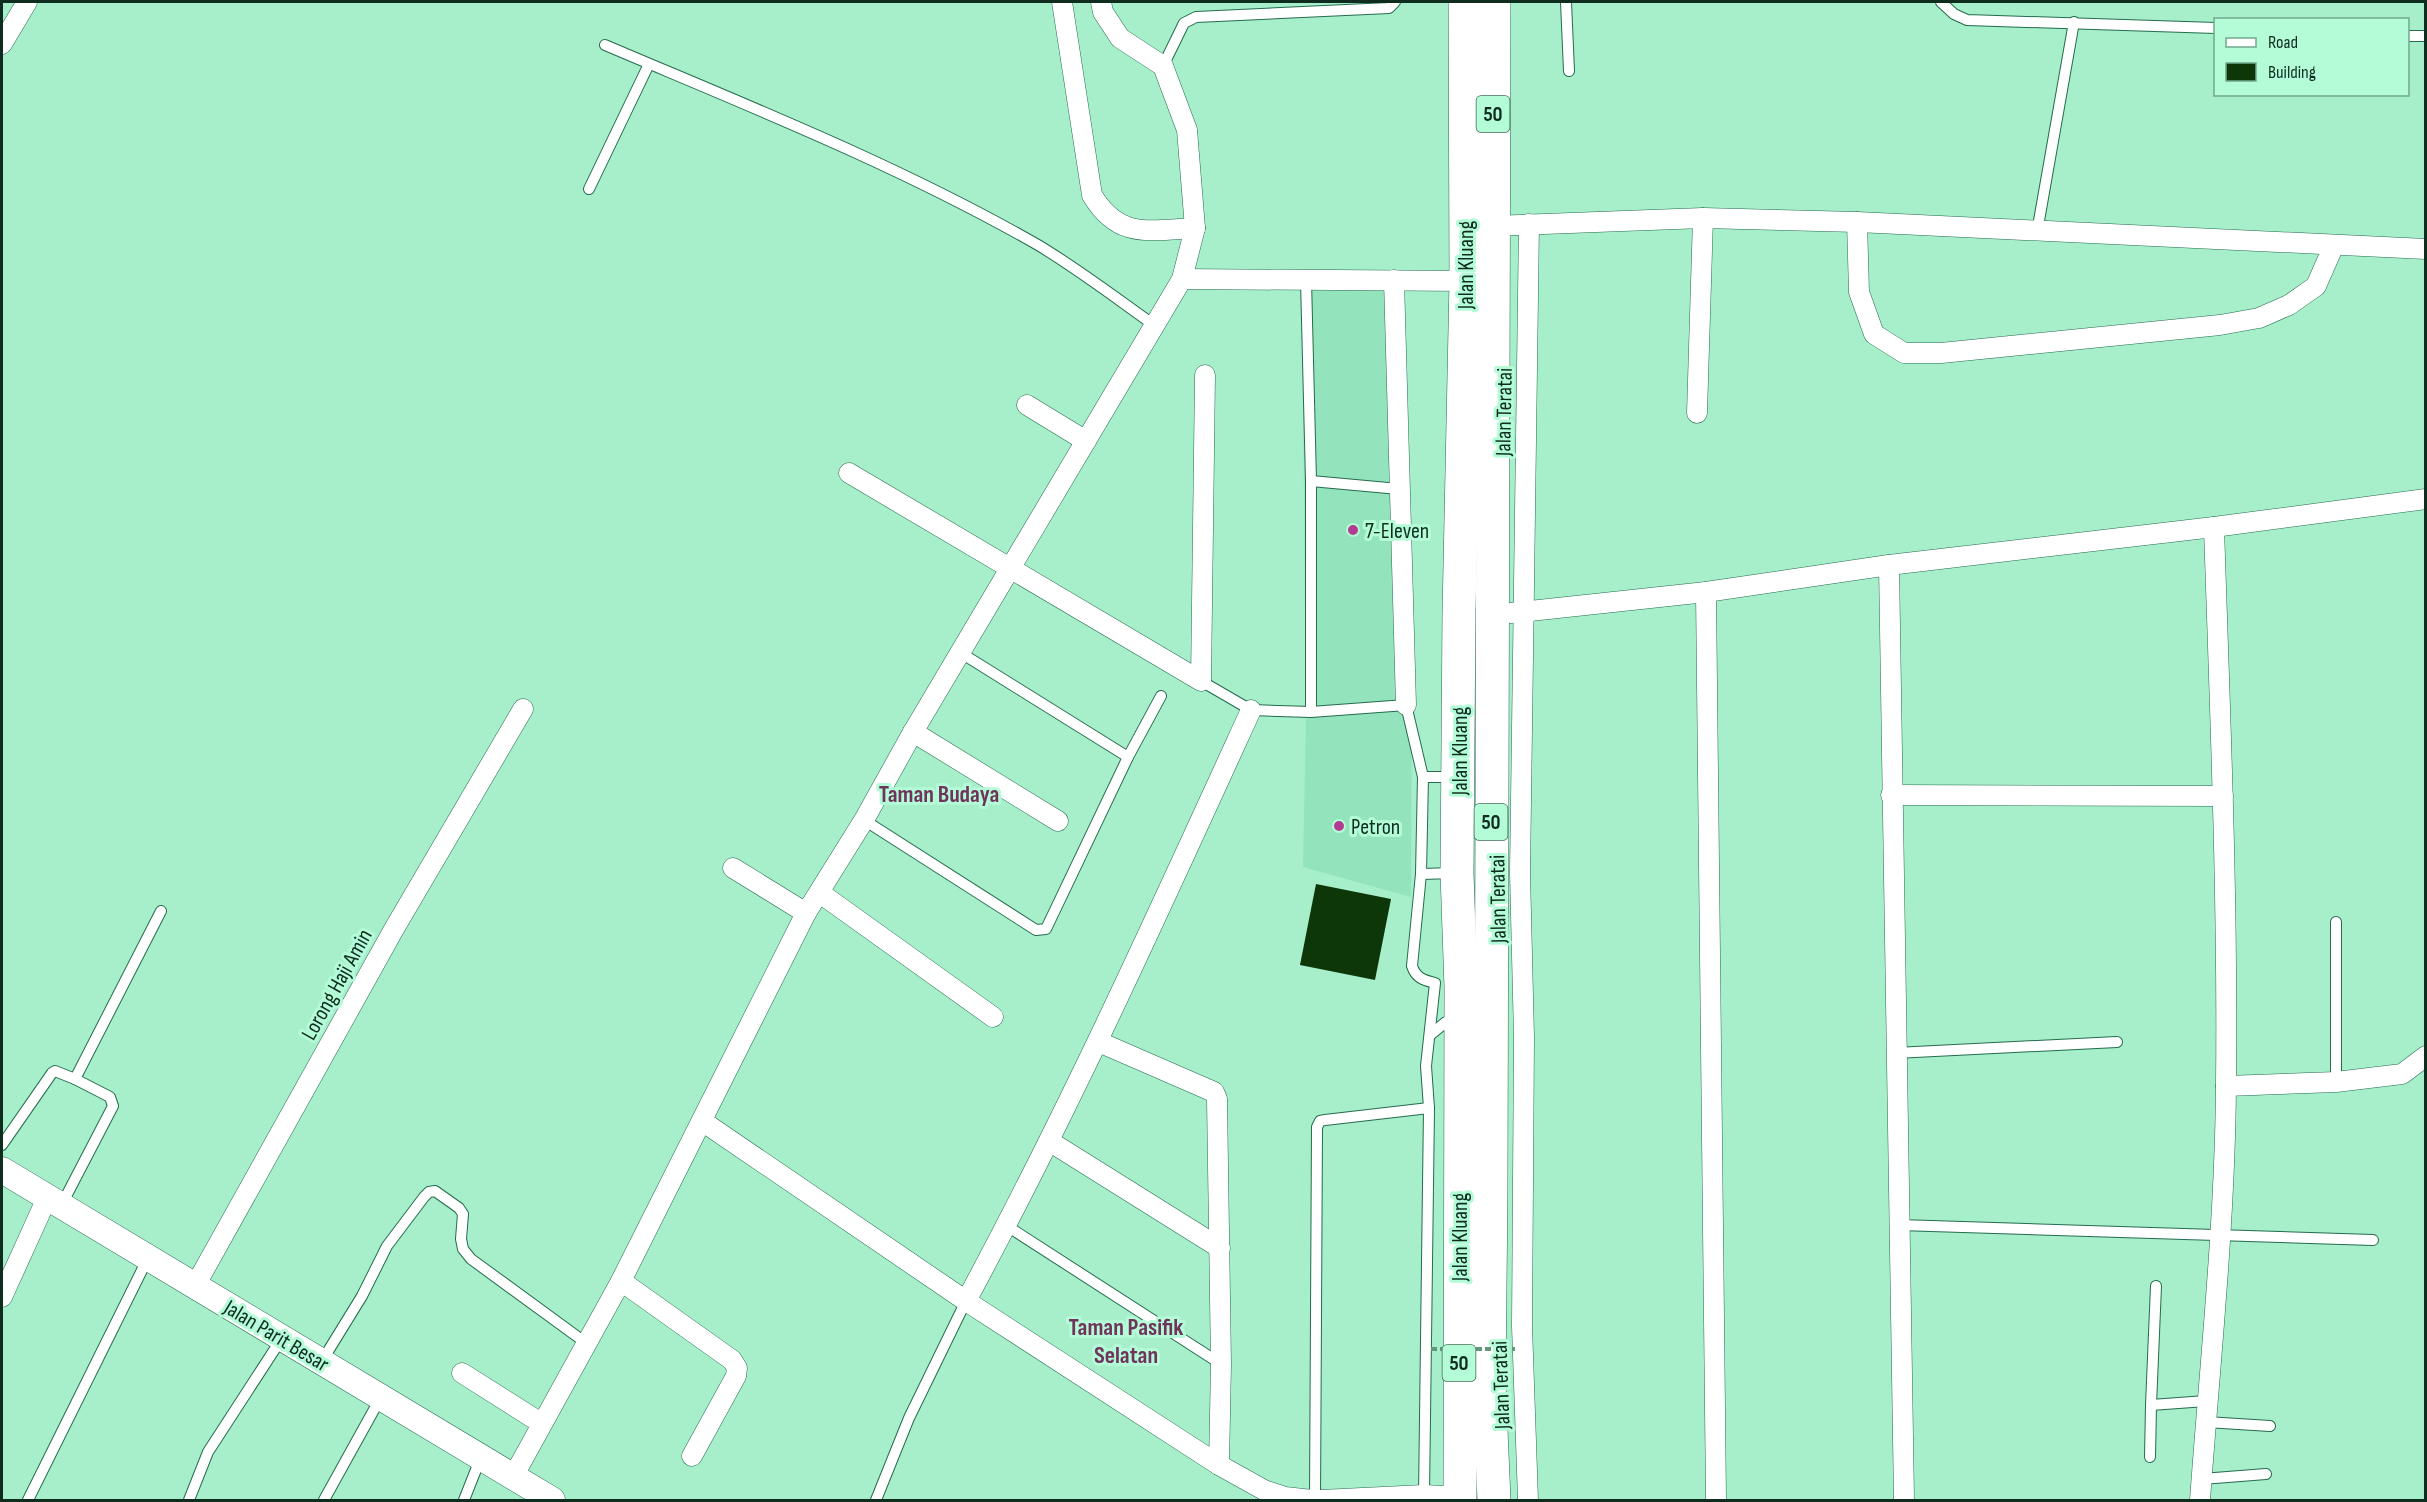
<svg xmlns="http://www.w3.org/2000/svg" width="2427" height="1502" font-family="'Sofia Sans Condensed',sans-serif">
	<rect width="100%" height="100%" fill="#a7eeca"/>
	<path fill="#93e4bc" d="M1402 273 1412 706 1411 897 1303 867 1306 717 1302 274Z"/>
	<path fill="#0d3708" d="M1316 884 1391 899 1375 980 1300 965Z"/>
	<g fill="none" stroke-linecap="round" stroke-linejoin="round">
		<defs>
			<g id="service">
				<path d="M1566 2 1569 71"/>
				<path d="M1941 2 1954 14 1967 20 2216 28"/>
				<path d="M2408 36H2426"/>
				<path d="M605 45C751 107 900 166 1038 245 1078 269 1116 298 1154 325"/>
				<path d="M1163 66 1184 23 1196 17 1389 8 1395 2"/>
				<path d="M589 189 649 64"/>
				<path d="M2037 232 2074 22"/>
				<path d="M1306 280 1311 481V712"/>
				<path d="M1311 481 1399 489"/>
				<path d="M961 653 1128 757"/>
				<path d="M1201 681 1251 710 1311 712 1406 705 1423 777 1421 874 1412 966C1416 978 1423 980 1435 983L1426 1066 1429 1108 1424 1495"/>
				<path d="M1423 777H1456"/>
				<path d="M864 820 1036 930 1046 929 1128 757 1161 696"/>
				<path d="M1421 874 1454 873"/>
				<path d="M1430 1035 1446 1022 1458 1019"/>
				<path d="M1895 1053 2117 1042"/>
				<path d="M2336 1082V922"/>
				<path d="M2 1145 52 1073 55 1071 75 1079"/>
				<path d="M61 1206 113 1106 110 1097 75 1079 161 911"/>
				<path d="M1899 1225 2373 1240"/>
				<path d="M1007 1226 1221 1364"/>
				<path d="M322 1361 362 1296 387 1246 424 1197 429 1192 435 1191 459 1208 463 1214 461 1239 463 1249 471 1259 586 1343"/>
				<path d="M2151 1405 2156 1286"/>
				<path d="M2206 1422 2270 1426"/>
				<path d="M2150 1457 2151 1405 2206 1401"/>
				<path d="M2202 1479 2266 1474"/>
				<path d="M28 1500 148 1258"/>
				<path d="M189 1500 208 1452 282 1338"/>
				<path d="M324 1500 381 1397"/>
				<path d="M464 1500 481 1457"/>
				<path d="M876 1500 909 1418 966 1301"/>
				<path d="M1315 1500 1317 1127 1320 1121 1325 1120 1429 1108"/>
			</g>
			<g id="minor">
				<path d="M1062 2 1092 195C1119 240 1149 230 1195 228"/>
				<path d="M2 44 27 2"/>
				<path d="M1857 222 1859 292 1874 334 1904 353H1941L2220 325 2259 318 2289 305 2316 286 2334 245"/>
				<path d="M1493 226 1703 218 1857 222 2426 249"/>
				<path d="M1182 279 1466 281"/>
				<path d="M1394 280 1406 705"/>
				<path d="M1027 405 1086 441"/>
				<path d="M1697 413 1703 218"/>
				<path d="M849 473 1201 681 1205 375"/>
				<path d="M1889 565 1904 1500"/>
				<path d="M1706 592 1716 1500"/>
				<path d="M1511 613 1706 592 1889 565 2214 527 2426 499"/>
				<path d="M913 732 1058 821"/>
				<path d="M1891 795 2223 796"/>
				<path d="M733 868 806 913"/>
				<path d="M820 893 993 1017"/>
				<path d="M1099 1042 1214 1092 1217 1099 1221 1364 1219 1465"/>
				<path d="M2226 1086 2336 1082 2402 1074 2426 1056"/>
				<path d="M702 1121 966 1301 1219 1465 1264 1490 1285 1497 1312 1500"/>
				<path d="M1049 1141 1220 1248"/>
				<path d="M621 1281 732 1360 737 1368 736 1376 692 1456"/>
				<path d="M195 1286 394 929 523 709"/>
				<path d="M2 1297 47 1198"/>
				<path d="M966 1301C1070 1108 1160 909 1251 710"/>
				<path d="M462 1373 541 1423"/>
				<path d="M513 1477 621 1281 806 913 864 820 913 732 1182 279 1195 228 1187 130 1163 66 1120 38 1103 12 1101 2"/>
				<path d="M1321 1500 1424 1495 1460 1497"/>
				<path d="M1528 1500 1522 1326 1524 1037 1520 873 1529 224"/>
				<path d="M2200 1500C2210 1362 2225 1224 2226 1085 2228 899 2220 713 2214 527"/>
			</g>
			<path id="tertiary" d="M2 1170 552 1500"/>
			<g id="trunk">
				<path d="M1460 1500 1461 988 1457 873 1459 613 1466 281 1465 2"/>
				<path d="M1494 1500 1489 1383 1491 1192 1494 2"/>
			</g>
		</defs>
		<use href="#service" stroke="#246c4e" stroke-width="12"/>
		<use href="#minor" stroke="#246c4e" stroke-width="21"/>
		<use href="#tertiary" stroke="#246c4e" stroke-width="27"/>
		<use href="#trunk" stroke="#246c4e" stroke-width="34"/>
		<use href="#service" stroke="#fff" stroke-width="10"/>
		<use href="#minor" stroke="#fff" stroke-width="20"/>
		<use href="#tertiary" stroke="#fff" stroke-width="26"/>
		<use href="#trunk" stroke="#fff" stroke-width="33"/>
		<path stroke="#62977d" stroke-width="4" stroke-dasharray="6 3" stroke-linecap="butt" d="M1431 1349H1515"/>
	</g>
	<g fill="#b43c90" stroke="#b4fcd7" stroke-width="2">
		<circle cx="1353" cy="530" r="6"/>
		<circle cx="1339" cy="826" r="6"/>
	</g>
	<g text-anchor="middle" stroke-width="6" stroke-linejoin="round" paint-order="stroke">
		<g fill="#b4fcd7" stroke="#406b56" stroke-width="1.5">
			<rect x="1476.5" y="96" width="33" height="36" rx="4.5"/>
			<rect x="1474.5" y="804" width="33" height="36" rx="4.5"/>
			<rect x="1442.5" y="1345" width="33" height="36" rx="4.5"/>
		</g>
		<g font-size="21" font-weight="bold" fill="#0f2d1f">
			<text x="1493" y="121">50</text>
			<text x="1491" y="829">50</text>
			<text x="1459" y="1370">50</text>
		</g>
		<g font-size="22" fill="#0f2d1f" stroke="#b4fcd7">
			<text transform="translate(1465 265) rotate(-90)" y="8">Jalan Kluang</text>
			<text transform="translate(1503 412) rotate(-89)" y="8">Jalan Teratai</text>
			<text transform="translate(1459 751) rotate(-90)" y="8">Jalan Kluang</text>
			<text transform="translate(1497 899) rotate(-91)" y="8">Jalan Teratai</text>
			<text transform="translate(336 984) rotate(-61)" y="8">Lorong Haji Amin</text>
			<text transform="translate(1459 1237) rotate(-90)" y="8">Jalan Kluang</text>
			<text transform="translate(277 1335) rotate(31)" y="8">Jalan Parit Besar</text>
			<text transform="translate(1500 1385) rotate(-92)" y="8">Jalan Teratai</text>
		</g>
		<g font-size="22" fill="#0f2d1f" stroke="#b4fcd7" text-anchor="start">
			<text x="1365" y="538">7-Eleven</text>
			<text x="1351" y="834">Petron</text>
		</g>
		<g font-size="24" font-weight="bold" fill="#70345c" stroke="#b4fcd7">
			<text x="939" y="802">Taman Budaya</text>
			<text x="1126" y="1335">Taman Pasifik<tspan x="1126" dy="28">Selatan</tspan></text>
		</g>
	</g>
	<rect width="2427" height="1502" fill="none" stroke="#0f2d1f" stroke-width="6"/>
	<rect x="2214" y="18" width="195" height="78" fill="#b4fcd7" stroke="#72a98d" stroke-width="1.5"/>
	<rect x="2226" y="38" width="30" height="9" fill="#ffffff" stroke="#72a98d" stroke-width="1.5"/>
	<text x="2268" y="48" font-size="18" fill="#0f2d1f">Road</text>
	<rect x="2226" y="63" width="30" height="18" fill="#0d3708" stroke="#72a98d" stroke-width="1.5"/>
	<text x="2268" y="78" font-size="18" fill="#0f2d1f">Building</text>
</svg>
